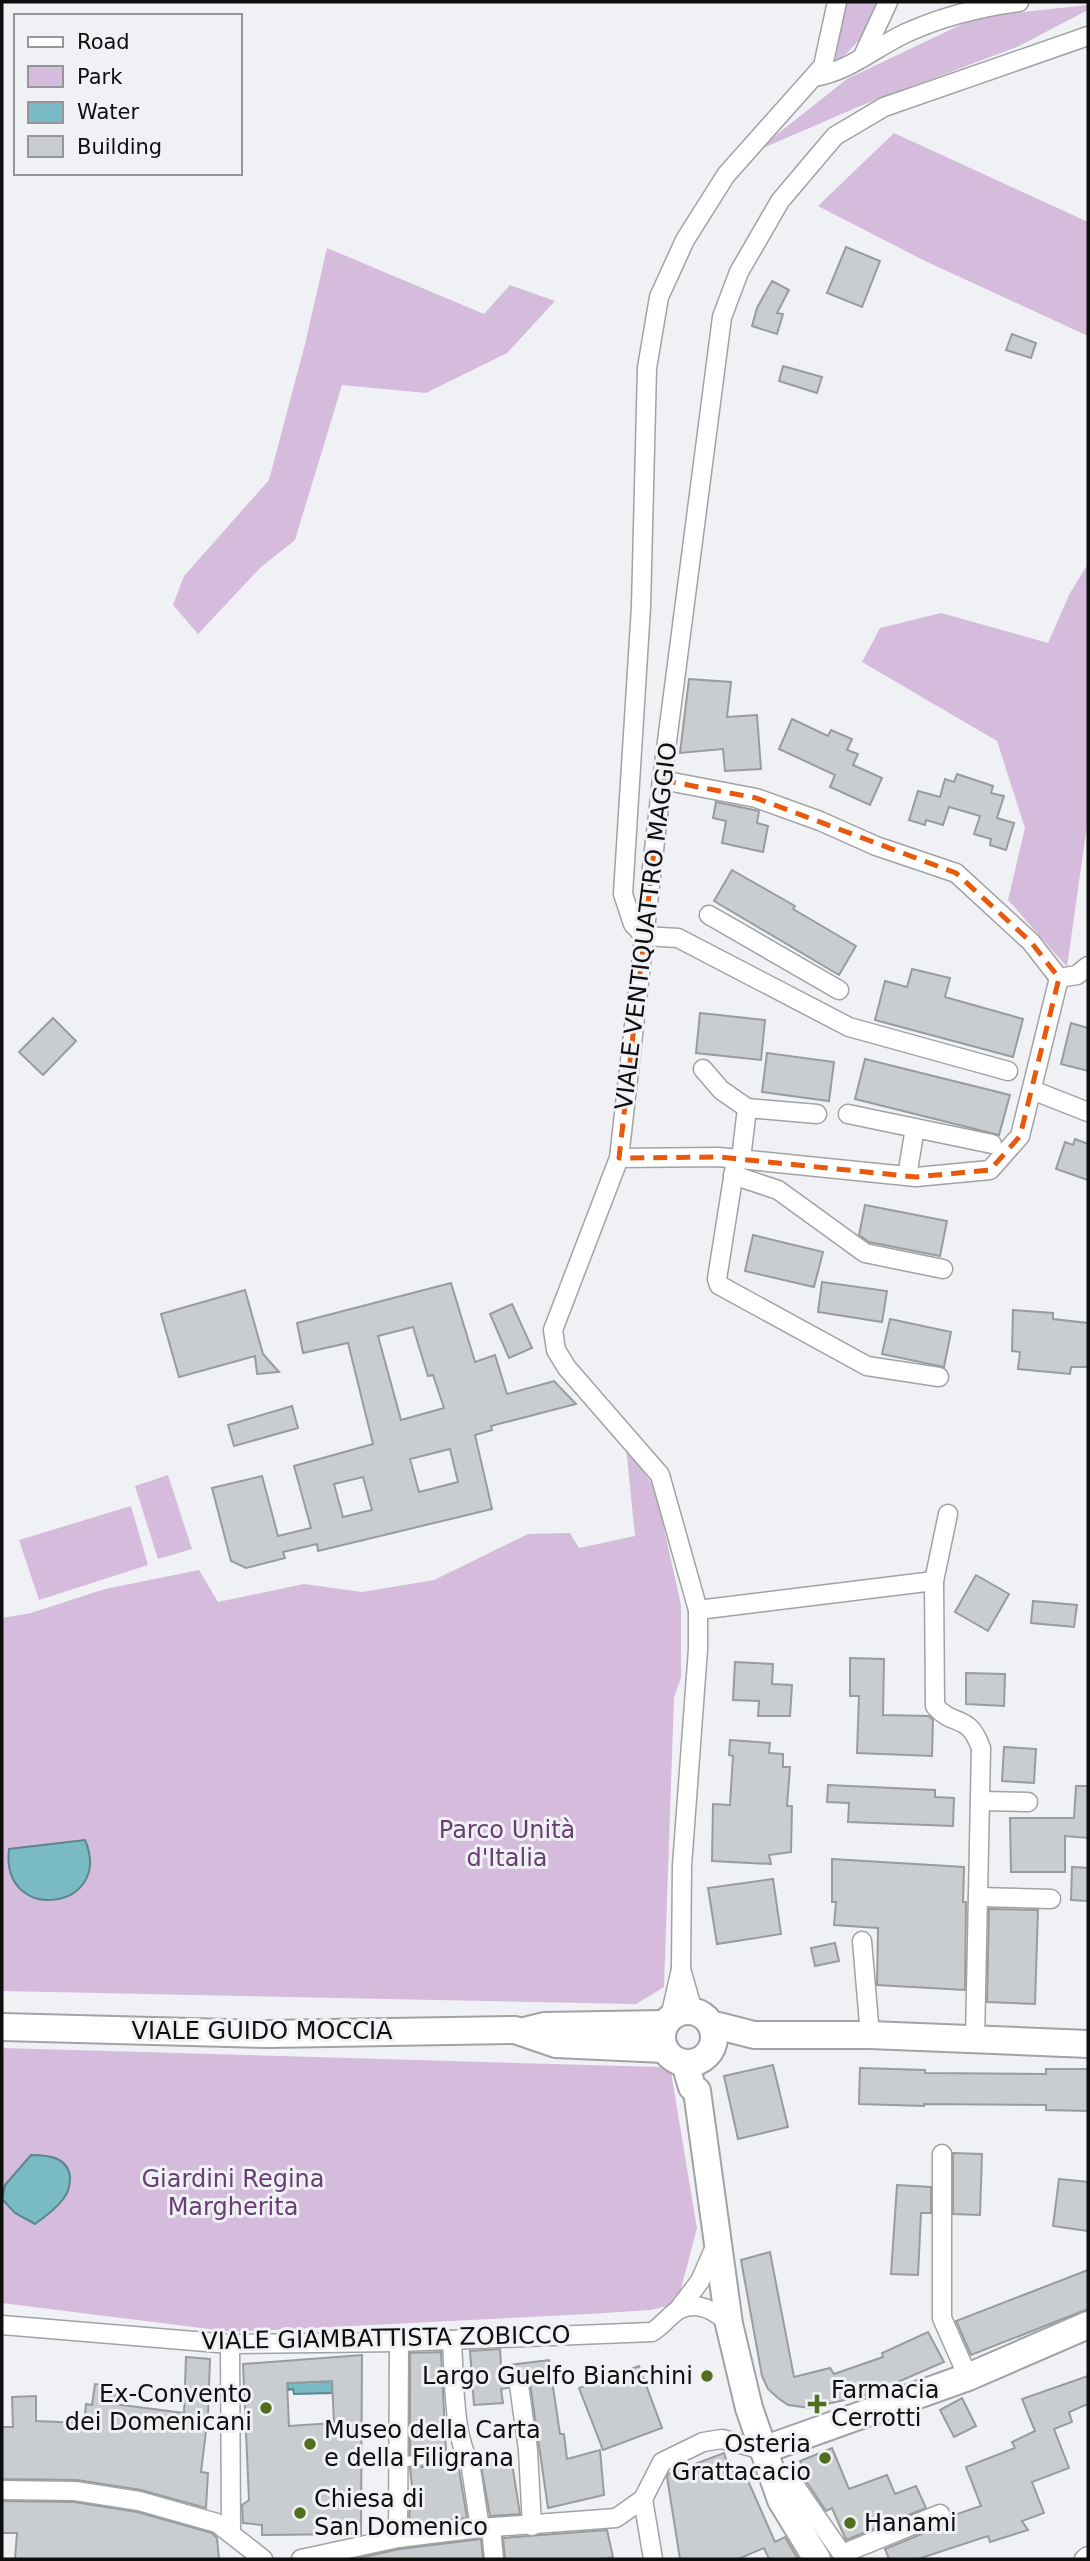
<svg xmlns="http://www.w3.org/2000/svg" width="1090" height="2561" font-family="'DejaVu Sans',sans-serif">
	<rect width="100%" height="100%" fill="#f0f1f4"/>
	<g fill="#d5bbdc">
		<path d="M842 2H894L835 66 841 9Z"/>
		<path d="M1088 5V10L1019 46 860 106 756 151 847 79 977 17Z"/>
		<path d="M894 133 1088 222V336L925 261 818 206Z"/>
		<path d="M327 248 484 314 510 285 555 301 507 353 426 393 342 385 295 540 260 568 198 634 173 605 184 576 269 480 305 344Z"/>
		<path d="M1088 564V818L1067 967 1008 900 1025 828 997 741 862 662 880 628 941 613 1048 643 1070 593Z"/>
		<path d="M626 1447 655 1488 681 1605V1677L674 1698 664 1987 636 2004 2 1991V1618L31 1613 105 1589 199 1570 218 1602 304 1584 362 1592 434 1580 528 1534 570 1533 579 1548 635 1536Z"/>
		<path d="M168 1475 192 1549 158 1559 135 1486Z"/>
		<path d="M131 1506 148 1565 39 1600 19 1540Z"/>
		<path d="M2 2048 659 2067 671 2072 697 2228 677 2304 650 2310 589 2314 233 2332 2 2303Z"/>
	</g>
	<g fill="#7abac5" stroke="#5a868e" stroke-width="2">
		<path d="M85 1840C115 1910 0 1926 9 1849Z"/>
		<path d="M31 2155C48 2155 68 2157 70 2177 70 2184 69 2192 64 2198 56 2209 45 2217 35 2224L15 2213 2 2199 5 2185Z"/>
		<path d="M332 2381 333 2393 294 2394 293 2389 288 2390 287 2383Z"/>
	</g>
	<g fill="#cacdcf" stroke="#999c9e" stroke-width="2" fill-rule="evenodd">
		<path d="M846 247 880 261 862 307 827 293Z"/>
		<path d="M772 281 789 290 777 313 783 314 777 334 752 326 757 308Z"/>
		<path d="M1012 334 1036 343 1031 358 1006 350Z"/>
		<path d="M783 366 822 377 817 393 779 381Z"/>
		<path d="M689 679 731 682 727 717 757 715 761 769 725 771 723 749 680 753Z"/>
		<path d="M792 719 828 736 831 730 852 739 847 750 858 754 853 765 882 778 870 805 830 787 835 775 779 749Z"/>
		<path d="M957 774 993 786 991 793 1004 796 997 818 1014 823 1006 850 990 845 991 839 974 834 980 816 949 807 943 825 926 820 925 825 909 820 918 791 940 797 945 779 954 782Z"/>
		<path d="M716 802 759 811 757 823 768 826 763 852 722 843 726 821 713 818Z"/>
		<path d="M732 870 795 906 793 909 856 946 839 975 714 901Z"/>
		<path d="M912 969 950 978 945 997 1023 1019 1013 1057 875 1020 885 981 907 987Z"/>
		<path d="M700 1013 765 1020 761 1060 696 1053Z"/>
		<path d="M53 1018 76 1041 43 1075 19 1052Z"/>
		<path d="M1071 1023 1088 1028V1071L1061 1064Z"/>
		<path d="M767 1053 834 1062 829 1101 762 1092Z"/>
		<path d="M865 1059 1010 1095 999 1135 855 1099Z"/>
		<path d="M1075 1139 1088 1144V1180L1056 1169 1065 1142 1073 1145Z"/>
		<path d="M865 1205 947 1221 940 1256 869 1242 859 1235Z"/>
		<path d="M753 1235 823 1252 814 1287 745 1271Z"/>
		<path d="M822 1282 887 1291 882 1322 818 1312Z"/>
		<path d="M451 1283 475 1362 495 1355 507 1394 554 1381 576 1404 491 1426 492 1430 475 1435 492 1509 318 1551 317 1544 283 1552 285 1558 246 1568 231 1561 212 1488 262 1476 278 1536 311 1528 294 1466 373 1444 348 1343 303 1353 297 1323ZM413 1327 428 1376 433 1375 444 1408 401 1420 378 1336ZM450 1449 458 1482 419 1492 410 1459ZM363 1477 372 1510 343 1517 334 1484Z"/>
		<path d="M245 1290 263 1354 279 1372 257 1374 255 1356 179 1377 161 1314Z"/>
		<path d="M512 1304 532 1348 509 1358 490 1314Z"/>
		<path d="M1013 1310 1053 1313V1319L1088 1323V1367H1071L1070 1374 1018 1369 1020 1352 1012 1351Z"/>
		<path d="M890 1319 951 1332 944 1367 882 1354Z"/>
		<path d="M292 1406 298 1428 234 1446 228 1425Z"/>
		<path d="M976 1575 1009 1594 988 1631 955 1612Z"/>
		<path d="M1033 1601 1077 1605 1074 1627 1031 1623Z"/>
		<path d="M850 1658 884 1659 883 1715 929 1716 933 1720 932 1756 857 1753 859 1696H850Z"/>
		<path d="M735 1662 773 1664 772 1684 792 1685 790 1716H758L759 1701 733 1700Z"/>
		<path d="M966 1673 1005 1674 1004 1706 966 1704Z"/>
		<path d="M730 1740 770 1743 769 1753 783 1754V1767H790L787 1806H792L791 1852 769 1855 771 1864 712 1861 713 1804 730 1805 733 1756 729 1755Z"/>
		<path d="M1004 1747 1036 1749 1034 1783 1002 1781Z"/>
		<path d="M828 1785 935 1790V1797L954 1798 953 1826 848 1822 849 1803 827 1802Z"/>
		<path d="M1076 1786H1088V1838L1065 1836V1872H1011L1010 1818H1074Z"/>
		<path d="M832 1859 964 1867 963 1902H966L965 1990 877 1985 878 1928 834 1925 836 1902H832Z"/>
		<path d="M1072 1867 1088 1868V1901L1071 1900Z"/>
		<path d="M773 1879 781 1934 717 1944 708 1888Z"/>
		<path d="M989 1909 1038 1910 1035 2004 987 2002Z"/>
		<path d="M835 1943 839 1961 815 1966 811 1948Z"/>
		<path d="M773 2065 788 2127 738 2139 724 2076Z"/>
		<path d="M860 2068 925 2070V2073L1046 2074V2069H1088V2111L1046 2110V2105L924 2104V2106L859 2104Z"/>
		<path d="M953 2153 982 2154 980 2215 953 2214Z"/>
		<path d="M1059 2179 1088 2182V2231L1053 2226Z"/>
		<path d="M897 2185 931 2187V2213H921L918 2275 891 2274Z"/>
		<path d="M770 2252 794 2377 830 2368 834 2374 883 2357 882 2353 928 2332 944 2362 870 2394 810 2408 788 2405 778 2398 768 2389 762 2376 741 2260Z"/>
		<path d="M1088 2270V2309L971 2355 956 2321Z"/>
		<path d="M500 2349 501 2366 549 2360 560 2434H564L567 2459 600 2450 604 2495 548 2508 530 2383 524 2375 513 2376 508 2381V2388L501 2389 503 2403 474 2405 470 2351Z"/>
		<path d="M441 2352 446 2451 410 2454V2353Z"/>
		<path d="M362 2355 361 2534 262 2535V2525L243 2523 242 2505 249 2500 243 2364ZM332 2381 334 2423 289 2426 287 2383Z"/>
		<path d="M186 2357 210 2359 208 2415 201 2472 208 2473 206 2508 141 2490 77 2480 2 2479V2427H13L12 2397 36 2396V2421L84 2423 86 2404 92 2405 95 2384 116 2386 114 2404 184 2413Z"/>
		<path d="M639 2366 662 2428 603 2450 579 2388Z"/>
		<path d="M1088 2376V2404L1069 2412 1072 2422 1054 2429 1069 2468 1032 2482 1044 2513 1022 2521 1028 2530 990 2542 988 2536 918 2559H889L885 2549 944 2525 951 2516 981 2506 966 2467 1015 2448 1012 2442 1035 2431 1022 2399Z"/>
		<path d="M962 2398 976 2426 954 2437 940 2410Z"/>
		<path d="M832 2448 849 2489 887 2475 895 2494 916 2486 926 2508 846 2540 832 2508 826 2511 800 2472 804 2470 800 2461Z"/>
		<path d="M510 2451 520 2514 490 2516 479 2455Z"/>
		<path d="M724 2453 730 2472 742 2467 775 2542 785 2537 798 2559H769L764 2548 738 2559H680L667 2477 668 2474Z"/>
		<path d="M458 2464 467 2518 409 2525 410 2496H413L410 2468Z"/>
		<path d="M2 2501 74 2502 137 2512 212 2533 217 2538 219 2559H15L17 2533H2Z"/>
		<path d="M607 2530 613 2557 604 2559H505L503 2538Z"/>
		<path d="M481 2539 483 2559H354L400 2549Z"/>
	</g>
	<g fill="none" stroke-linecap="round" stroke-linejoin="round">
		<defs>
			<path id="lane" d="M398 2462 466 2456"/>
			<g id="street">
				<path d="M837 2 823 66 726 175 685 240 659 297 647 368 641 607 623 894 633 924 644 936 678 938 849 1027 1008 1071"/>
				<path d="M862 58 888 2"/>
				<path d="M814 77C848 72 874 48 906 33 941 17 981 7 1019 2"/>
				<path d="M662 780 756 798 820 821 876 846 956 873 1031 942 1059 978"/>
				<path d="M709 915 839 990"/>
				<path d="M1059 978 1077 975 1088 966"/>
				<path d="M703 1069 721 1090 747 1108"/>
				<path d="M1032 1090 1088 1112"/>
				<path d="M848 1114 992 1144"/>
				<path d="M619 1158 719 1157 916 1177 990 1170 1020 1136 1059 978"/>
				<path d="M736 1159 717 1279 719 1285 867 1366 939 1377"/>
				<path d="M741 1159 747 1108 817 1114"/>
				<path d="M733 1175 778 1190 865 1253 943 1269"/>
				<path d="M907 1176 915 1128"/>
				<path d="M948 1514 934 1581 935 1706C954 1728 968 1712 981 1748L975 2040"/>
				<path d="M698 1610 934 1581"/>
				<path d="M980 1801 1028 1802"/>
				<path d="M978 1897 1051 1899"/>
				<path d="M862 1941 870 2035"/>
				<path d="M681 1969 693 2011"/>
				<path d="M670 2017 681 1969 682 1866 698 1649V1610L660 1475 567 1368 556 1350 553 1330 619 1158 662 780 722 317 739 272 780 201 835 136 884 107 1088 36"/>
				<path d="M942 2154V2318L968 2377"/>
				<path d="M678 2310 700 2281 715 2247"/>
				<path d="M2 2325 230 2344 399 2342 652 2332C662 2326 669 2316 678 2310 697 2300 716 2311 729 2324"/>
				<path d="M452 2340C454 2370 453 2439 470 2462L480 2528"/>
				<path d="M230 2344 231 2534"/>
				<path d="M519 2385 528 2450 532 2526"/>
				<path d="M770 2471 791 2480 842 2554 940 2514"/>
				<path d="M2 2490 75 2491 139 2501 217 2523 263 2559"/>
				<path d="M643 2499 653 2559"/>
				<path d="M491 2528 494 2559"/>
				<path d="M398 2538 399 2342"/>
				<path d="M301 2559 398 2538 480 2528 616 2518 643 2499 662 2462 703 2442 722 2439 763 2450"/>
				<path d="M1084 2559 1088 2556"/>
			</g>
			<g id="secondary">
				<circle cx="688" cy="2037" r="26"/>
				<path d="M2 2027 268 2034 515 2030 556 2044 664 2049"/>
				<path d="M712 2027 719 2026 754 2035H870L1088 2044"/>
				<path d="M524 2031 544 2026 665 2024"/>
				<path d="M685 2063 692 2087 697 2091 729 2324 749 2408 781 2500 817 2559"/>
				<path d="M763 2450 968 2377 1088 2325"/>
			</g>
		</defs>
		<use href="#lane" stroke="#a0a2a4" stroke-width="12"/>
		<use href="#street" stroke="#a0a2a4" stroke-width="21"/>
		<use href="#secondary" stroke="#a0a2a4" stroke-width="30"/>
		<use href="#lane" stroke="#fff" stroke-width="9"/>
		<use href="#street" stroke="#fff" stroke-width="18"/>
		<use href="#secondary" stroke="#fff" stroke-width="26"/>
	</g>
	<path fill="none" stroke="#e8590c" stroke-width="5" stroke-dasharray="14 9" stroke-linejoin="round" d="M662 780 756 798 956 873 1031 942 1059 978 1020 1136 990 1170 916 1177 719 1157 619 1158Z"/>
	<g fill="#516d20" stroke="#f0f1f4" stroke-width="2.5">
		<circle cx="707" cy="2376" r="7"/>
		<path d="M813.5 2393.5h7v7h7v7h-7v7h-7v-7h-7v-7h7z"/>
		<circle cx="266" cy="2408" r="7"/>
		<circle cx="310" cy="2444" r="7"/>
		<circle cx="825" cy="2458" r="7"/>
		<circle cx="300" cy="2513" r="7"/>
		<circle cx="850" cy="2523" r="7"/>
	</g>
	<g text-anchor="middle" stroke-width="6" stroke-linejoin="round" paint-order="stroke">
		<g font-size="24" fill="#0e0e0f" stroke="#f0f1f4">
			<text transform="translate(646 926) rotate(-83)" y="8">VIALE VENTIQUATTRO MAGGIO</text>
			<text x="262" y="2039">VIALE GUIDO MOCCIA</text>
			<text transform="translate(386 2338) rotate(-1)" y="8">VIALE GIAMBATTISTA ZOBICCO</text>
		</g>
		<g font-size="24" fill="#673d72" stroke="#f0f1f4">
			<text x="507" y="1838">Parco Unità<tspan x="507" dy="28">d'Italia</tspan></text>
			<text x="233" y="2187">Giardini Regina<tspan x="233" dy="28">Margherita</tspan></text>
		</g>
		<g font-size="24" fill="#0e0e0f" stroke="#f0f1f4" text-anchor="start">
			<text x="693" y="2384" text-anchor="end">Largo Guelfo Bianchini</text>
			<text x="831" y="2398">Farmacia<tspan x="831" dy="28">Cerrotti</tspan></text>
			<text x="252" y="2402" text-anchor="end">Ex-Convento<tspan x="252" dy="28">dei Domenicani</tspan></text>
			<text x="324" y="2438">Museo della Carta<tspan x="324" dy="28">e della Filigrana</tspan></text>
			<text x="811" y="2452" text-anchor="end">Osteria<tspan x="811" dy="28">Grattacacio</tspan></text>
			<text x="314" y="2507">Chiesa di<tspan x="314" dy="28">San Domenico</tspan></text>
			<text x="864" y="2531">Hanami</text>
		</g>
	</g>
	<rect width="1090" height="2561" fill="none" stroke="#0e0e0f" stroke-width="7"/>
	<rect x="14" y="14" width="228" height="161" fill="#f0f1f4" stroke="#969698" stroke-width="2"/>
	<rect x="28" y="37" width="35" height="10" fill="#ffffff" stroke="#969698" stroke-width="2"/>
	<text x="77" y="49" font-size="21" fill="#0e0e0f">Road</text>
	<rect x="28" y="66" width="35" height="21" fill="#d5bbdc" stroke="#969698" stroke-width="2"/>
	<text x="77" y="84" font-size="21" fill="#0e0e0f">Park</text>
	<rect x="28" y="102" width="35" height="21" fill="#7abac5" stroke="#969698" stroke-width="2"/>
	<text x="77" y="119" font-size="21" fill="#0e0e0f">Water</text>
	<rect x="28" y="136" width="35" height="21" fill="#cacdcf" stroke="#969698" stroke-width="2"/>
	<text x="77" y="154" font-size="21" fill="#0e0e0f">Building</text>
</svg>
